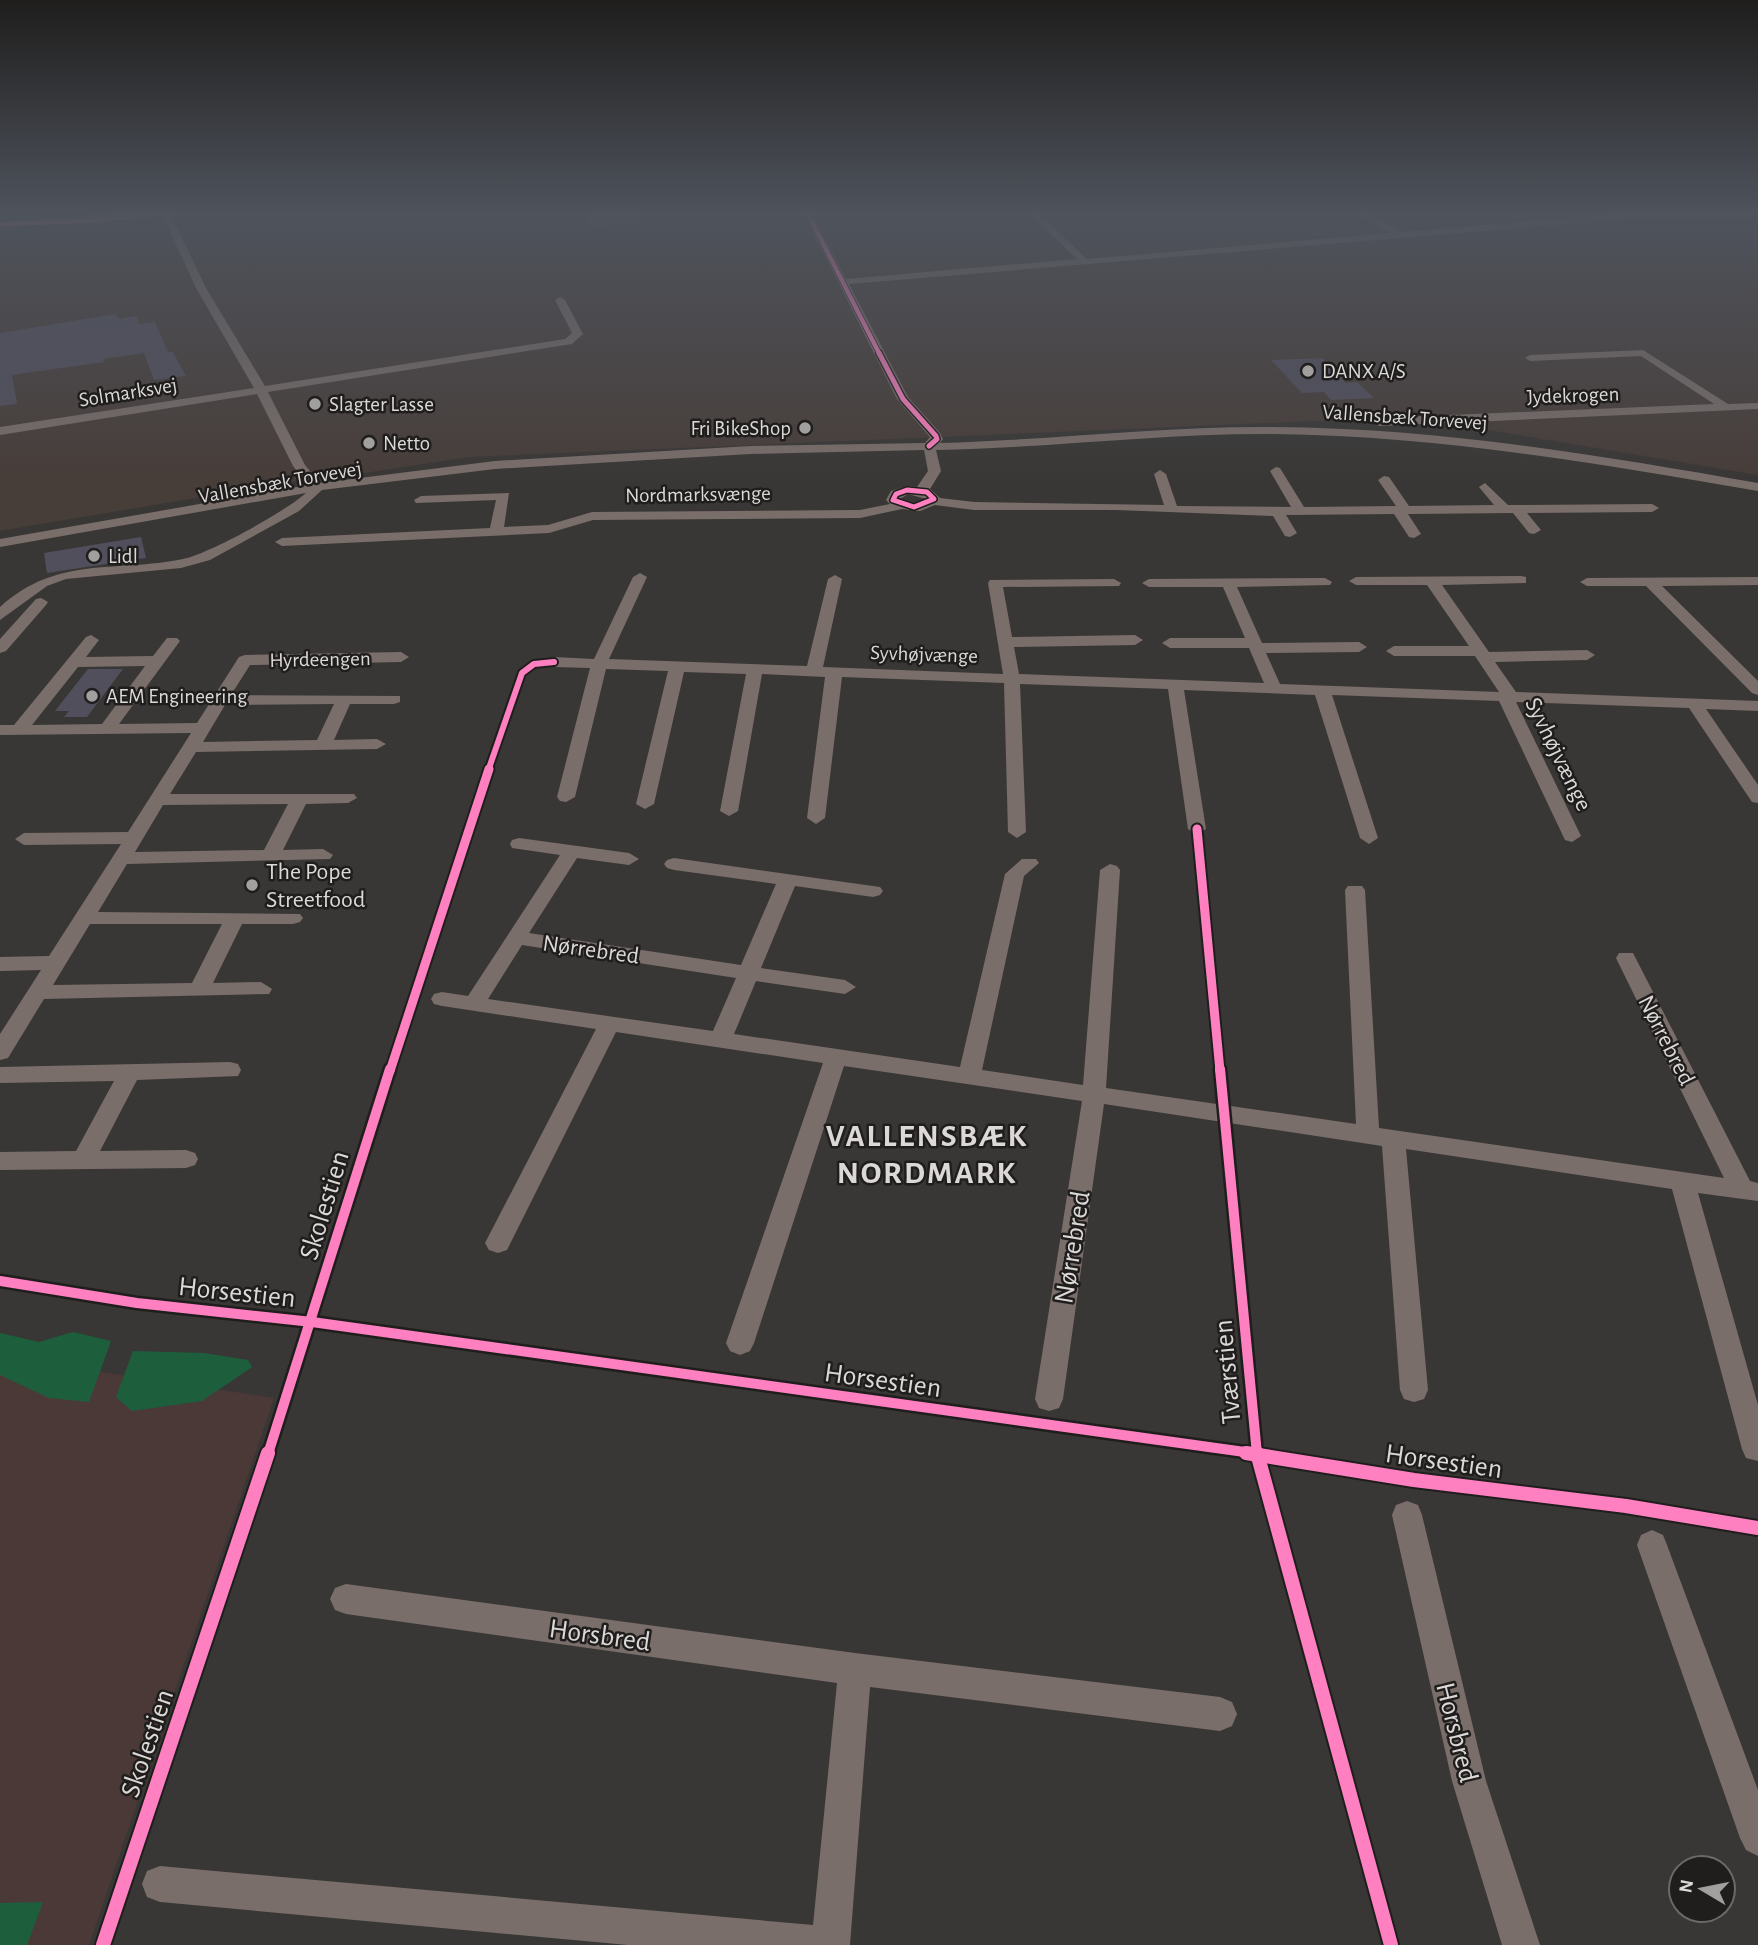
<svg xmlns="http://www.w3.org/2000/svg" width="1758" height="1945" font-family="'Alegreya Sans',sans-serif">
	<rect width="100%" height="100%" fill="#393735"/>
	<path fill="#473d39" d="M200 212H1758V475L1410 417 469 457 338 477 325 476 0 531V227L30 228Z"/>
	<path fill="#4b3938" d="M0 1357 274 1398 89 1945H0Z"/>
	<g fill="#1d5f3c">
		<path d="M73 1332 111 1341 89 1402 49 1398 0 1375V1333L39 1342Z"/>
		<path d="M133 1351 204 1353 248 1360 252 1367 202 1401 132 1411 116 1397Z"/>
		<path d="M43 1902 27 1945H0V1903Z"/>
	</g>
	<path fill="#087243" d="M0 212H144L0 220Z"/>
	<g fill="#524f5c">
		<path d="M587 212H638V224L588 227Z"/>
		<path d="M115 314 119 319 137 316 139 324 155 322 168 352H173L186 376 154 380 144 353 103 359 104 362 12 375 17 404 0 406V333Z"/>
		<path d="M1322 358 1346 383 1357 382 1374 398 1331 400 1324 392 1302 393 1271 360Z"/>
		<path d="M141 537 146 558 47 573 44 553Z"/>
		<path d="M88 669H123L87 717H64L69 711H55Z"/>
	</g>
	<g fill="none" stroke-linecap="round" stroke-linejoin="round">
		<g fill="#7a6e6a" fill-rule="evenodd">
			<path d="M153 212H183L171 215 206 288 265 386 565 339 572 333 555 300 560 297 565 300 583 334 572 344 268 392 305 465 320 483 495 461 750 446 925 443 930 437 897 399 803 212H811L846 279 1077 259 1028 212H1037L1087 259 1390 233 1355 212H1365L1401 232 1639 212H1748L1751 217 1639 218 849 284 908 397 940 433 943 439 940 443C1052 440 1162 426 1274 427 1438 428 1597 455 1758 483V491C1597 463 1438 436 1275 434 1162 433 1049 448 936 450L941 471 930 489 940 498 974 502 1164 505 1154 474 1160 470 1166 474 1177 506 1291 507 1270 471 1276 467 1280 468 1304 507 1396 506 1378 480 1384 476 1389 477 1409 506 1494 505 1479 487 1485 483 1508 505 1652 504 1659 508 1652 512 1527 513 1541 530 1534 534 1529 533 1513 513 1408 514 1421 534 1414 538 1409 537 1394 514 1286 515 1297 533 1290 537 1285 536 1273 516 1117 510H974L935 505 920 511 902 509 860 518 593 520 549 533 282 546 275 542 282 538 490 528 496 500 416 503 414 500 421 496 509 493 504 527 548 525 592 512 860 510 890 504 886 500 891 491 907 486 917 487 928 471 924 450 750 454 495 469 322 490 299 511 210 560 181 568 66 579 47 586 0 620V607C58 555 114 573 183 559 209 554 286 511 306 493L0 547V539L308 485 293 466 257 394 0 435V427L254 388 196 288 163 216 86 224 0 227V221ZM908 494 926 499 914 503 900 499Z"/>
			<path d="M1643 350 1728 404 1758 403V409L1379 426 1373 422 1379 418 1714 404 1641 356 1530 361 1525 358 1530 355Z"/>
			<path d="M640 573 647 577 609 659 807 666 828 579 835 575 842 579 823 667 1003 674 988 583 990 580 1114 579 1121 583 1119 586 1003 587 1012 637 1135 635 1143 640 1135 645 1014 647 1019 674 1264 683 1249 648H1170L1162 643 1170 638H1245L1223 587H1149L1142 583 1149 579 1325 578 1332 582 1330 585 1237 587 1262 643 1359 642 1367 647 1359 652 1266 653 1280 684 1499 692 1475 656H1394L1386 651 1394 646H1469L1427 585H1356L1349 581 1356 577 1521 576 1526 577V583L1442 585 1489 652 1587 650 1595 655 1587 660 1495 662 1516 692 1758 701V711L1706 709 1758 785V803L1752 802 1689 708 1516 702 1581 836 1572 842 1565 840 1499 701 1332 695 1378 838 1369 844 1360 838 1315 695 1184 690 1206 829 1197 835 1188 829 1168 689 1020 684 1026 832 1017 838 1008 832 1004 683 842 677 825 818 816 824 807 818 825 677 762 674 738 811 729 816 720 811 746 674 684 672 654 804 645 809 636 804 668 671 606 669 575 797 566 802 560 801 557 797 590 668 554 667 546 662 554 657 594 659 633 577Z"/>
			<path d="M1758 577V585L1662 586 1758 681V695L1752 693 1646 586H1587L1580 582 1587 578Z"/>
			<path d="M41 598 48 602 46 605 6 651 0 653V639L36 599Z"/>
			<path d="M91 635 99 640 86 657 153 656 167 638H177L180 641 119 724 197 723 239 657 245 655 401 652 409 657 401 662 250 665 231 695 400 696V702L394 704H350L334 740 377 739 386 744 377 749 196 752 170 794H354L357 798 348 803 306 804 283 850 323 849 333 855 330 859 127 864 98 912 300 914 303 918 300 922 293 924H242L213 983 261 982 272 989 269 994 44 999 8 1058 0 1060V1034L41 970 0 971V957L49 956 121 844 24 845 15 839 24 833 128 832 191 733 0 735V725H14L86 637ZM145 666 102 724 32 725 78 667ZM334 704 317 740 203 742 225 705ZM288 804 264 850 135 852 163 805ZM90 924H222L192 983 53 985Z"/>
			<path d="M519 838 629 853 639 859 629 865 577 858 529 933 741 965 776 884 674 870 667 868 664 864 667 860 674 858 880 887 883 891 880 895 873 897 795 886 761 968 845 980 856 987 845 994 756 981 734 1034 960 1067 1005 874 1022 859H1036L1039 863 1024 876 982 1070 1083 1085 1100 870 1110 864 1117 866 1120 870 1106 1088 1356 1124 1345 890 1348 886H1362L1365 890 1379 1128 1724 1178 1616 958 1619 953H1633L1750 1181 1758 1183V1201L1698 1193 1758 1405V1461L1746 1458 1742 1449 1672 1189 1406 1149 1428 1390 1424 1399 1414 1402 1404 1399 1400 1390 1382 1146 1104 1104 1063 1399 1059 1408 1049 1411 1039 1408 1035 1399 1082 1101 844 1066 754 1343 750 1351 740 1355 730 1351 726 1343 823 1063 616 1032 507 1250 498 1253 489 1250 485 1243 596 1029 442 1006 434 1004 431 999 434 994 442 992 468 996 560 855 512 848 510 844 512 840ZM522 945 736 978 713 1031 488 999Z"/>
			<path d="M230 1062 238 1064 241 1070 238 1076 137 1080 100 1151 186 1150 195 1153 198 1159 195 1165 186 1168 0 1170V1152L76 1151 114 1081 0 1083V1067Z"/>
			<path d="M1407 1501 1418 1505 1422 1515 1486 1781 1540 1945H1502L1452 1781 1392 1515 1396 1505Z"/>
			<path d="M1652 1530 1663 1535 1667 1545 1758 1790V1856L1746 1850 1740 1838 1637 1545 1641 1535Z"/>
			<path d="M346 1584 855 1653 1220 1697 1232 1702 1237 1714 1232 1726 1220 1731 870 1687 850 1945H628L160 1902 147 1897 142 1884 147 1871 160 1866 813 1925 837 1683 346 1614 335 1610 330 1599 335 1588Z"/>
		</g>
		<defs>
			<g id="cycleway-far5">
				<path d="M807 212 880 355"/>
				<path d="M0 224 86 221 179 212"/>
			</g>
			<g id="cycleway-far4">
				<path d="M879 353 903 399 936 436 937 439 929 446"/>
				<path d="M907 490 927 492 934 499 914 507 893 500 896 494Z"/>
			</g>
			<path id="cycleway-far3" d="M488 771 522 673 534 664 554 662"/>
			<g id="cycleway-far2">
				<path d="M1197 829 1220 1071"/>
				<path d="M390 1071 489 769"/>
			</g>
			<g id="cycleway-far1">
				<path d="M1220 1069 1257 1454"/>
				<path d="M0 1281 137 1303 312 1322 1259 1454"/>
				<path d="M268 1454 390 1069"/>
			</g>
			<g id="cycleway">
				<path d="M1246 1453 1414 1480 1626 1506 1758 1528"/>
				<path d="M1257 1453 1391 1945"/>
				<path d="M103 1945 268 1453"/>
			</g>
		</defs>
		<use href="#cycleway-far5" stroke="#201e1d" stroke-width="6"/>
		<use href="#cycleway-far4" stroke="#201e1d" stroke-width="8"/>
		<use href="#cycleway-far3" stroke="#201e1d" stroke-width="10"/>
		<use href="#cycleway-far2" stroke="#201e1d" stroke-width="13"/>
		<use href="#cycleway-far1" stroke="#201e1d" stroke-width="15"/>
		<use href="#cycleway" stroke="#201e1d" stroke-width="18"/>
		<use href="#cycleway-far5" stroke="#ff80c0" stroke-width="4.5"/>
		<use href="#cycleway-far4" stroke="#ff80c0" stroke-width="5"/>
		<use href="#cycleway-far3" stroke="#ff80c0" stroke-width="6"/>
		<use href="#cycleway-far2" stroke="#ff80c0" stroke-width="9"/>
		<use href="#cycleway-far1" stroke="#ff80c0" stroke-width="10"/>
		<use href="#cycleway" stroke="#ff80c0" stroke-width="14"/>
	</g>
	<linearGradient id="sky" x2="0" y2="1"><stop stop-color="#1f1e1d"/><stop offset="0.44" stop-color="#4e535c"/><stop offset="1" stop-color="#4e535c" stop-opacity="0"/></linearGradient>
	<rect width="1758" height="484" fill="url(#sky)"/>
	<g fill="#a2a09e" stroke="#201e1d" stroke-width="2.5">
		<circle cx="1308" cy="371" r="7"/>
		<circle cx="315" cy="404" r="7"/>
		<circle cx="805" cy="428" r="7"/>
		<circle cx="369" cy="443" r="7"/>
		<circle cx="94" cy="556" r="7"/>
		<circle cx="92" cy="696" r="7"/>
		<circle cx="252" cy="885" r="7"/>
	</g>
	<g text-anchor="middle" stroke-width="5" stroke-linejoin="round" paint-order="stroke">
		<g font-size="21" fill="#dbd8d7" stroke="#201e1d" text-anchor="start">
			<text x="1322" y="378">DANX A/S</text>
			<text x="329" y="411">Slagter Lasse</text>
			<text x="791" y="435" text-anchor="end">Fri BikeShop</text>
			<text x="383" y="450">Netto</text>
			<text x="108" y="563">Lidl</text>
			<text x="106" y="703">AEM Engineering</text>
		</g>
		<g font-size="21" fill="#dbd8d7" stroke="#201e1d">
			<text transform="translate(128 392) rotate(-9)" y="7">Solmarksvej</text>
			<text transform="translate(1573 395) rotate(-2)" y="7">Jydekrogen</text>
			<text transform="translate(1405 417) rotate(4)" y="7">Vallensbæk Torvevej</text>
			<text transform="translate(280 482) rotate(-10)" y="7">Vallensbæk Torvevej</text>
			<text transform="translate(698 494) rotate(-1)" y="7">Nordmarksvænge</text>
			<text transform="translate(924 654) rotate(2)" y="7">Syvhøjvænge</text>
			<text transform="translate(320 659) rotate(-1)" y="7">Hyrdeengen</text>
		</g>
		<g font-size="24" fill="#dbd8d7" stroke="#201e1d">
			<text transform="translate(1559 754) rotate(64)" y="8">Syvhøjvænge</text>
			<text transform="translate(591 949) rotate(8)" y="8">Nørrebred</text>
			<text transform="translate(1667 1040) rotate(63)" y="8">Nørrebred</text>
		</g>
		<g font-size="24" fill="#dbd8d7" stroke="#201e1d" text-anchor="start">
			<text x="266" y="879">The Pope<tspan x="266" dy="28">Streetfood</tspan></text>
		</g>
		<g font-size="28" fill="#dbd8d7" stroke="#201e1d">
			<text transform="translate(323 1205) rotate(-73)" y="10">Skolestien</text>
			<text transform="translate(1071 1247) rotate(-81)" y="10">Nørrebred</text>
			<text transform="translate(237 1291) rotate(6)" y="10">Horsestien</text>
			<text transform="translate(1226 1372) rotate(-95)" y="10">Tværstien</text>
			<text transform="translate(883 1379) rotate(8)" y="10">Horsestien</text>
			<text transform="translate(1444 1460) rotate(8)" y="10">Horsestien</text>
			<text transform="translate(600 1634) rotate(8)" y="10">Horsbred</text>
			<text transform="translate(1458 1732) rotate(76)" y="10">Horsbred</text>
			<text transform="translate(146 1743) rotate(-71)" y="10">Skolestien</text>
		</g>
		<g font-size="32" font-weight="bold" letter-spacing="2" fill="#dbd8d7" stroke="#201e1d">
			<text x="927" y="1146">VALLENSBÆK<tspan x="927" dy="37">NORDMARK</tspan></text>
		</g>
	</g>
	<g transform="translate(1702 1889) rotate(280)"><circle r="33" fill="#201e1d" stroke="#6b6867" stroke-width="2"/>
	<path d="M0-5L12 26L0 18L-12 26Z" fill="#a2a09e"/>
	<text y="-10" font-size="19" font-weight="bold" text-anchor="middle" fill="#dbd8d7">N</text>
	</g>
</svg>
